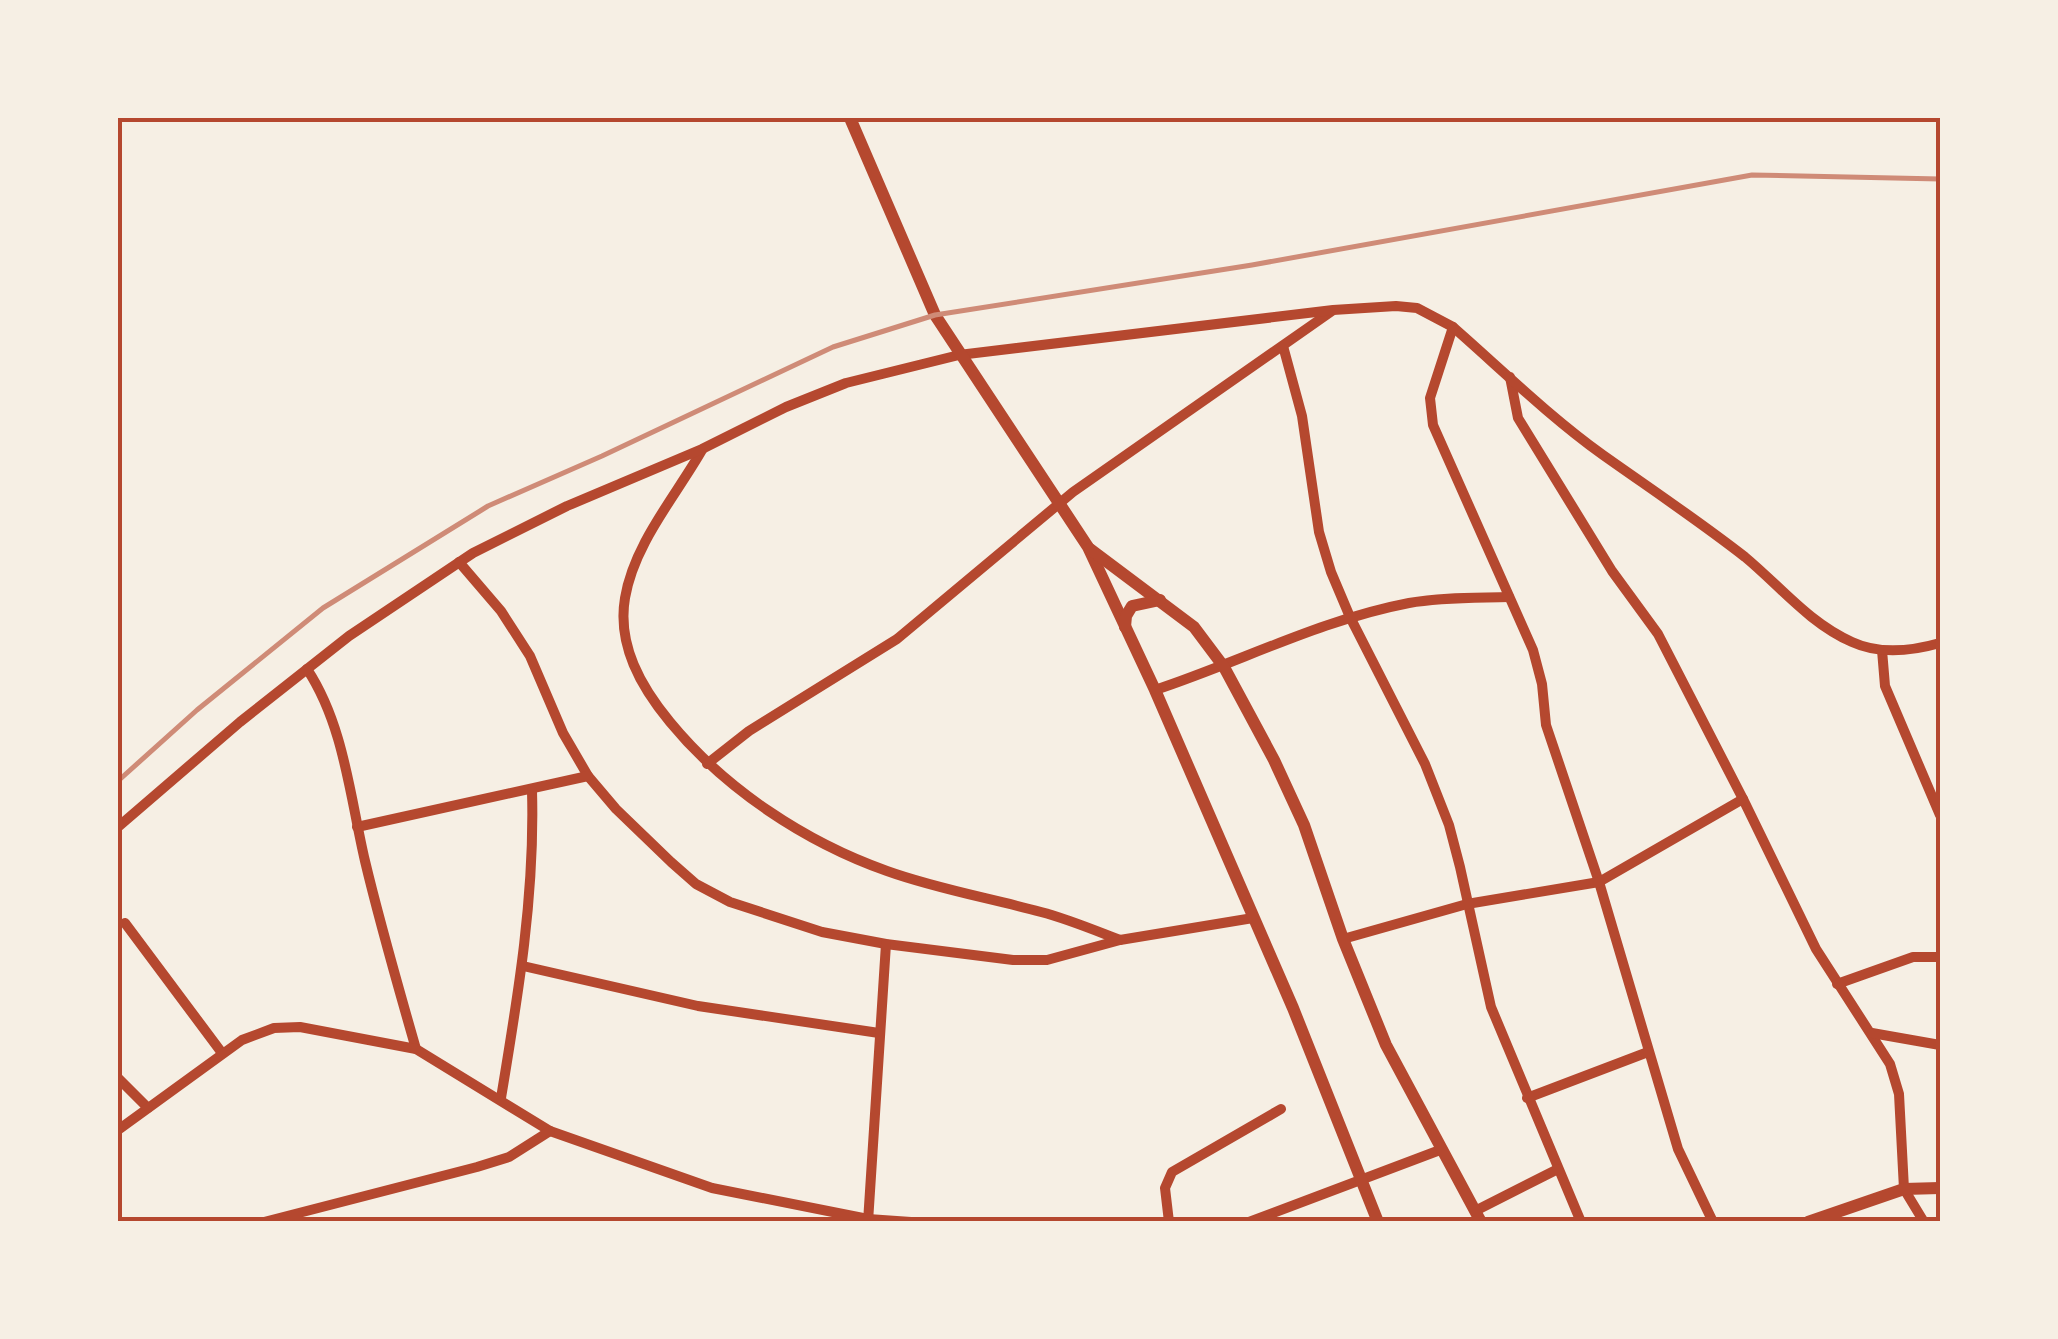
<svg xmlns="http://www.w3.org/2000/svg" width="2058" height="1339" font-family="'Sofia Sans Condensed',sans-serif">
	<rect width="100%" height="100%" fill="#f6efe4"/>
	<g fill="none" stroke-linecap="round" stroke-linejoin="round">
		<g stroke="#b5482f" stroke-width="10">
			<path d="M1453 327 1430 398 1433 425 1533 650 1542 684 1546 725 1599 882 1678 1149 1713 1222"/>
			<path d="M1283 346 1302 416 1319 532 1331 572 1350 617 1425 764 1449 825 1460 867 1491 1007 1581 1222"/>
			<path d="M1510 377 1518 418 1612 571 1658 634 1743 799 1816 949 1890 1064 1899 1094 1904 1189 1924 1222"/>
			<path d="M702 450C675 497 634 544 625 598 617 645 641 687 670 722 725 789 805 842 887 871 937 889 990 898 1041 912 1068 919 1094 930 1120 940"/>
			<path d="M459 562 501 611 530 656 563 733 588 776 616 809 671 862 696 884 730 902 822 932 886 944 1013 960H1047L1120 940 1253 918"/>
			<path d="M1882 650 1885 686 1940 815"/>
			<path d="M307 669C344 725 350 797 365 861 380 924 398 986 416 1049"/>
			<path d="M1155 690C1240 662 1320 620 1409 603 1442 597 1476 598 1509 597"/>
			<path d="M707 764 749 731 897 639 1073 492 1332 311"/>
			<path d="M118 827 240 722 349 636 473 553 567 506 702 449 786 407 846 383 959 355 1333 310 1396 306 1417 308 1453 327C1502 370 1550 417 1603 455 1651 489 1699 521 1745 557 1780 586 1809 623 1852 642 1880 655 1912 651 1940 643"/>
			<path d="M357 827 588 776"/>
			<path d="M125 923 222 1053"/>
			<path d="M1343 939 1467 904 1599 882 1743 799"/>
			<path d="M523 966 698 1006 879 1033"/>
			<path d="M1837 984 1913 957H1940"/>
			<path d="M1872 1033 1940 1045"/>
			<path d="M118 1078 148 1108"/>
			<path d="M501 1098C518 996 535 895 532 791"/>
			<path d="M1527 1098 1648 1052"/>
			<path d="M118 1130 242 1040 274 1028 300 1027 416 1049 550 1131 712 1188 868 1219 911 1222"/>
			<path d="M1475 1211 1558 1169"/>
			<path d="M264 1222 477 1167 509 1157 550 1131"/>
			<path d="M868 1222 886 944"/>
			<path d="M1169 1222 1165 1188 1172 1172 1281 1109"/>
			<path d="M1249 1222 1440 1150"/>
		</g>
		<g stroke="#b5482f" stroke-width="12">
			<path d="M850 118 935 315 1088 547 1155 690 1293 1008 1378 1222"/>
			<path d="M1090 549 1194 627 1224 667 1274 760 1304 825 1343 939 1386 1045 1481 1222"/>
			<path d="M1125 627 1126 616 1132 606 1160 600"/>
			<path d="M1808 1222 1904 1189 1940 1188"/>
		</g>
		<path stroke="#cf8b77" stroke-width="5" d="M118 781 197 710 323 608 488 506 602 456 833 347 935 315 1252 265 1752 175 1940 179"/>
	</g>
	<rect width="2058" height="1339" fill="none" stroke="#f6efe4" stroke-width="240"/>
	<rect x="120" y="120" width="1818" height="1099" fill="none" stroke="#b5482f" stroke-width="4"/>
</svg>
